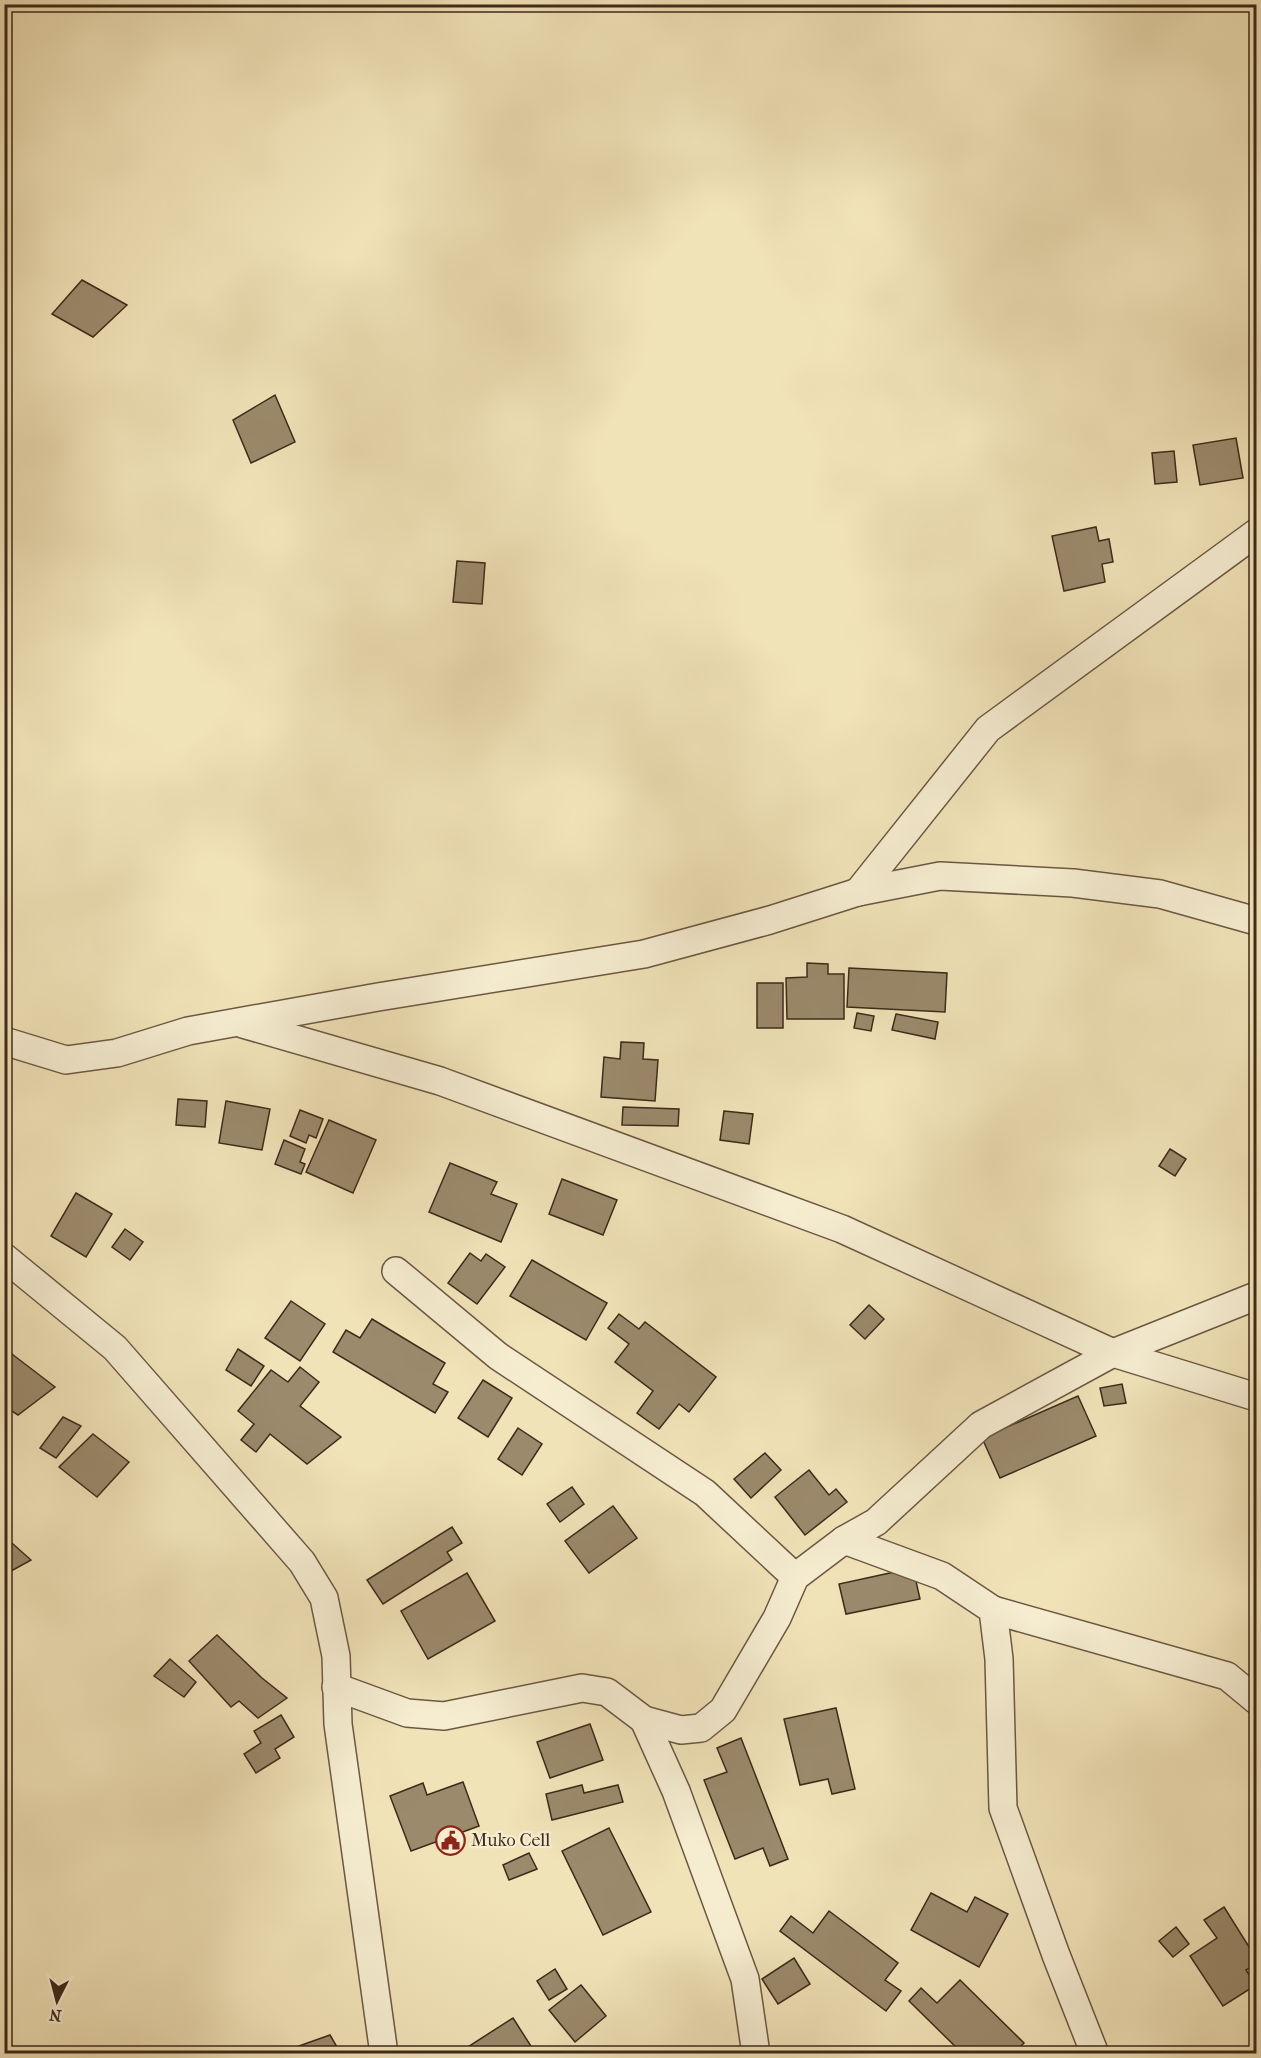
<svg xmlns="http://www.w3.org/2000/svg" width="1261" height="2058" font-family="'IM FELL French Canon',serif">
	<rect width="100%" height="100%" fill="#f1e3b8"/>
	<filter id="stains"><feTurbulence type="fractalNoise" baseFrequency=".00333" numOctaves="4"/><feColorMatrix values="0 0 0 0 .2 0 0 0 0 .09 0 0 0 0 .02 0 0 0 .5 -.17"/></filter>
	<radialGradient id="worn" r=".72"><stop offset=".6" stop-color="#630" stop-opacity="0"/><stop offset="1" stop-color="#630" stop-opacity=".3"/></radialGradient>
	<g fill="#9b8a6c" stroke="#3e2a1a" stroke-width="1.5">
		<path d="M82 280 127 305 93 337 52 314Z"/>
		<path d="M275 395 295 442 251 463 233 420Z"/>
		<path d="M1236 438 1243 478 1200 485 1193 445Z"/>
		<path d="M1174 451 1177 482 1155 484 1152 453Z"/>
		<path d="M1096 527 1099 541 1109 539 1113 562 1102 564 1105 582 1064 591 1052 536Z"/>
		<path d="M457 561 485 563 482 604 453 602Z"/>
		<path d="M807 963 828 964V974H844V1019H787L786 978 807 977Z"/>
		<path d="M849 968 947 973 945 1012 847 1007Z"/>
		<rect x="757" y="983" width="26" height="45"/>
		<path d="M857 1013 874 1016 871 1031 854 1028Z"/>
		<path d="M896 1014 938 1022 935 1039 892 1030Z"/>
		<path d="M621 1042 644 1043 643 1059 658 1060 655 1101 601 1097 604 1057 620 1059Z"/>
		<path d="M178 1099 207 1101 205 1127 176 1125Z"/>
		<path d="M226 1101 270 1109 262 1150 219 1143Z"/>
		<path d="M623 1107 679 1109 678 1126 622 1125Z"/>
		<path d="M300 1110 323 1119 316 1138 309 1135 306 1143 290 1136Z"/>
		<path d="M724 1111 753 1114 749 1144 720 1140Z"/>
		<path d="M329 1120 376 1140 353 1193 306 1172Z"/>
		<path d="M284 1140 305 1149 300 1162 305 1164 301 1174 275 1164Z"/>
		<path d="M1170 1149 1186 1159 1175 1176 1159 1166Z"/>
		<path d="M450 1163 497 1182 491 1194 517 1204 501 1242 429 1212Z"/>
		<path d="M562 1179 617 1200 603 1235 549 1214Z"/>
		<path d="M76 1193 112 1214 86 1257 51 1236Z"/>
		<path d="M125 1229 143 1242 130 1260 112 1247Z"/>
		<path d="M470 1253 481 1261 486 1254 505 1267 477 1304 448 1283Z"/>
		<path d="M532 1260 607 1303 586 1340 510 1296Z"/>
		<path d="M291 1301 325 1324 300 1361 265 1338Z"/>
		<path d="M869 1305 884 1319 865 1339 850 1325Z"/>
		<path d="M619 1314 639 1329 645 1322 716 1377 689 1412 679 1404 659 1429 637 1413 653 1391 615 1362 629 1344 608 1328Z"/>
		<path d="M372 1319 445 1363 433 1384 448 1392 435 1413 333 1352 346 1330 360 1338Z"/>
		<path d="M238 1349 264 1366 251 1386 226 1370Z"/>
		<path d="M8 1351 55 1387 18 1415 4 1406V1356Z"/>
		<path d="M300 1367 319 1382 300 1406 341 1437 307 1464 270 1434 256 1452 241 1440 254 1424 238 1411 271 1370 288 1382Z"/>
		<path d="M483 1380 512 1398 488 1437 458 1418Z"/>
		<path d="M1122 1384 1126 1403 1104 1406 1100 1388Z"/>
		<path d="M1078 1396 1096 1436 1000 1478 982 1438Z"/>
		<path d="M63 1417 81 1426 56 1458 40 1448Z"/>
		<path d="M518 1428 542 1444 522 1475 498 1459Z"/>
		<path d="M93 1434 129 1462 97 1497 59 1467Z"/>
		<path d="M765 1453 781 1470 751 1498 734 1479Z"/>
		<path d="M809 1470 829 1495 836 1489 847 1502 805 1535 775 1497Z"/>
		<path d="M572 1487 584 1504 560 1522 547 1504Z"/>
		<path d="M613 1506 637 1538 589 1573 565 1541Z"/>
		<path d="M452 1527 462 1543 447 1552 452 1560 383 1604 367 1580Z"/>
		<path d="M4 1536 31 1560 4 1575Z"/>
		<path d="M913 1568 920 1599 846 1614 839 1584Z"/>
		<path d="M467 1573 495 1621 428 1659 401 1611Z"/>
		<path d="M217 1635 262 1678 287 1698 258 1718 239 1701 231 1707 189 1661Z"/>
		<path d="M170 1659 196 1682 184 1697 154 1676Z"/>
		<path d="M836 1708 855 1789 832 1794 828 1779 800 1785 784 1719Z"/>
		<path d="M281 1715 294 1737 275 1749 280 1758 256 1773 244 1754 261 1743 254 1731Z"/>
		<path d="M590 1724 603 1760 550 1778 537 1742Z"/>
		<path d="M741 1738 788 1859 770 1866 763 1848 735 1859 704 1780 727 1772 717 1748Z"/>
		<path d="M463 1782 479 1826 411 1851 390 1796 423 1783 427 1795Z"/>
		<path d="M582 1785 584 1793 618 1785 623 1802 552 1820 546 1794Z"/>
		<path d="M609 1828 651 1912 603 1935 562 1851Z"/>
		<path d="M529 1853 537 1869 509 1880 503 1865Z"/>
		<path d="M931 1893 967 1912 975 1897 1008 1914 979 1967 911 1930Z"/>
		<path d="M1224 1907 1256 1958V1964L1246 1970 1256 1985 1223 2006 1190 1956 1217 1938 1204 1920Z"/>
		<path d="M829 1911 898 1963 885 1980 901 1991 886 2011 780 1931 791 1916 813 1933Z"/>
		<path d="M1176 1927 1189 1944 1173 1957 1159 1941Z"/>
		<path d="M794 1958 810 1984 778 2004 762 1979Z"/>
		<path d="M555 1969 567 1989 549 2000 537 1981Z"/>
		<path d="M960 1980 1024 2043 1013 2054H963L909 2001 921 1988 937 2003Z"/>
		<path d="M581 1985 606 2016 575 2042 549 2010Z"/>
		<path d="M513 2018 536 2054H465L463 2050Z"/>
		<path d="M330 2035 341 2054H302L299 2046Z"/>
		<path d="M108 2047 109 2054H64Z"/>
	</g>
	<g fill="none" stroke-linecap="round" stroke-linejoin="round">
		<defs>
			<g id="minor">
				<path d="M858 892 988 729 1256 533"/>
				<path d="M243 1024 440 1081 842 1229 1113 1353 1256 1397"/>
				<path d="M4 1041 66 1060 117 1053 188 1031 378 997 644 954 770 920 858 892 940 876 1073 883 1160 894 1256 921"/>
				<path d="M4 1257 115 1348 302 1562 324 1598 336 1656 338 1724 384 2054"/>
				<path d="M396 1271 498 1356 705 1493 795 1577"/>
				<path d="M844 1540 942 1576 993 1610 999 1659 1003 1808 1056 1955 1093 2049V2054"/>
				<path d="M993 1610 1227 1676 1256 1700"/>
				<path d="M336 1687 407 1713 444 1716 582 1688 607 1692 644 1720 681 1730 701 1728 723 1710 777 1618 795 1577 844 1540 876 1522 981 1425 1113 1353 1256 1296"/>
				<path d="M644 1720 676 1791 745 1979 756 2054"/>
			</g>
		</defs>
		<use href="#minor" stroke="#6b5842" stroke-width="30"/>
		<use href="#minor" stroke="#f6edd1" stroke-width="27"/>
	</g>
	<defs>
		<symbol id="civic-ring" viewBox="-11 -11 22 22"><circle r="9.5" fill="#f6edd1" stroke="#8f2418" stroke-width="1.5"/><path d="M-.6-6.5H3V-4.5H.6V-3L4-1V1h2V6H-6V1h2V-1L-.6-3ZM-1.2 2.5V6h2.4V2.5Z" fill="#8f2418"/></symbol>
	</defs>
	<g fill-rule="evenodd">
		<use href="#civic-ring" x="434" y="1824" width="33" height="33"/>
	</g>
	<g text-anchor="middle" stroke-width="4.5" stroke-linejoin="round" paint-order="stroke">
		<g font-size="18" fill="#3e2a1a" stroke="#f6edd1" text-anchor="start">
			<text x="471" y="1846">Muko Cell</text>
		</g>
	</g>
	<rect width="1261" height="2058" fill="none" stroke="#f1e3b8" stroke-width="24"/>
	<rect x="6" y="6" width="1249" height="2046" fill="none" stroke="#3e2a1a" stroke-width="3"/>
	<rect x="12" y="12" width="1237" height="2034" fill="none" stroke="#3e2a1a" stroke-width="1.5"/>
	<g transform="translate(57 2001) rotate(186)" stroke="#f6edd1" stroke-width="4.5" paint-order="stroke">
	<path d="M0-4.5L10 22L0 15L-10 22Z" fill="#3e2a1a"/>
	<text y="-9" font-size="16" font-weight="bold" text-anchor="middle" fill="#3e2a1a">N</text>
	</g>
	<rect width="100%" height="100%" filter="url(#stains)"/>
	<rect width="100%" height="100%" fill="url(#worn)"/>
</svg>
